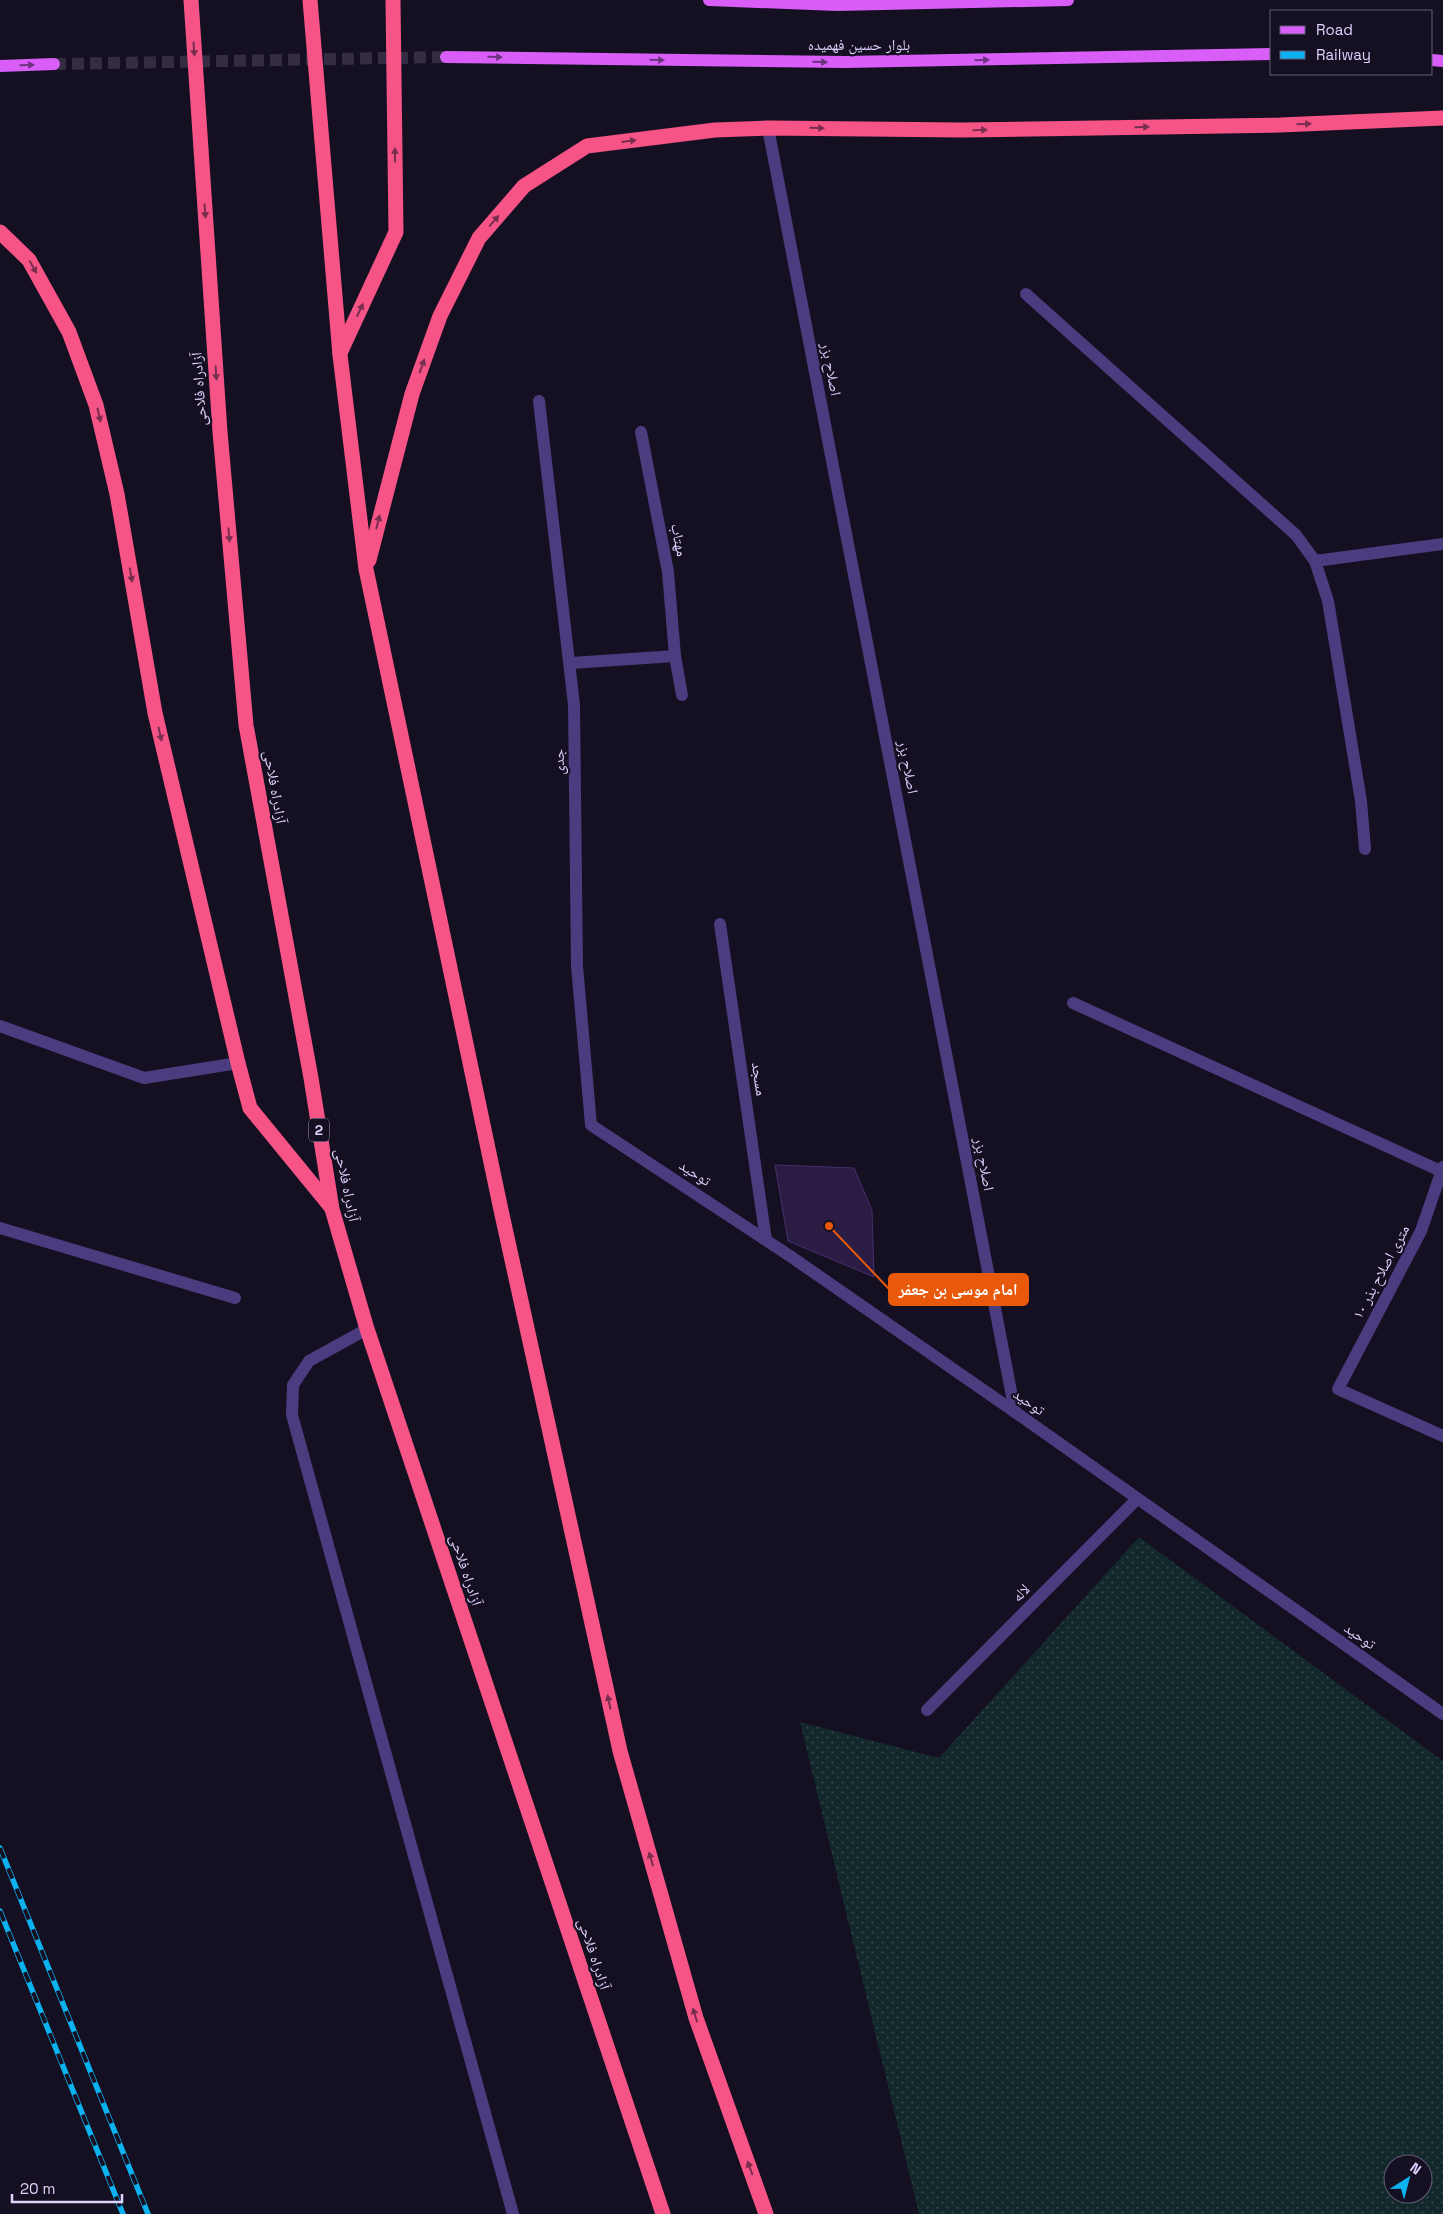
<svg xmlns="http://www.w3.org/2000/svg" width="1443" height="2214" font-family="'Space Grotesk','Noto Naskh Arabic',sans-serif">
	<defs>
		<pattern id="grass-dots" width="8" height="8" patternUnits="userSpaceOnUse" patternTransform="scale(1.25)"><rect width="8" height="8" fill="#12282b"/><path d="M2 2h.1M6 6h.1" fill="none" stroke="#34464b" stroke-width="1.8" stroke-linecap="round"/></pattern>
	</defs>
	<rect width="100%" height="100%" fill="#150f22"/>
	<path fill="url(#grass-dots)" fill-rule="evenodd" d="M1139 1537 1443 1761V2214H919L800 1722 939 1758ZM1393 2164H1423V2194H1393Z"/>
	<path fill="#2a1c42" stroke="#452f6c" d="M775 1165 854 1168 872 1210 874 1277 788 1241Z"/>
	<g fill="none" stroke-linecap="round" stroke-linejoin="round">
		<path stroke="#332c43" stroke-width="12" stroke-dasharray="12 6" stroke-linecap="butt" d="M54 64 446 57"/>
		<g stroke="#4a3c7e" stroke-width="12">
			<path d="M768 128 1015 1412"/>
			<path d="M1026 294 1296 535 1315 561 1328 601 1361 801 1365 849"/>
			<path d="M539 401 574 705 577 966 591 1125 790 1256 1015 1412 1443 1714"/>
			<path d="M1315 561 1443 544"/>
			<path d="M675 656 682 695"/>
			<path d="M571 663 675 656 668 572 641 432"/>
			<path d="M720 924 766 1240"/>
			<path d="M1073 1003 1443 1172"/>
			<path d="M0 1026 144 1078 238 1063"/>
			<path d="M1443 1167 1421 1231 1338 1389 1443 1436"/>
			<path d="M0 1228 235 1298"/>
			<path d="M367 1329 309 1361 293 1385 292 1415 513 2214"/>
			<path d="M927 1710 1137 1499"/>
		</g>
		<g stroke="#d85ef7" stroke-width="12">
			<path d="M709 0 837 5 1068 0"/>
			<path d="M446 57 845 62 1272 54"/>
			<path d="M1432 60 1443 61"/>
			<path d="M0 66 54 64"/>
		</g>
		<g stroke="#f65386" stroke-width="15">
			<path d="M191 0 220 432 246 725 311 1078 332 1209 367 1329 663 2214"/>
			<path d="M310 0 340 355 366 569 501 1210 620 1751 696 2018 766 2214"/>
			<path d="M0 232 29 260 69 332 96 405 117 494 155 713 238 1063 250 1108 331 1207"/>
			<path d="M340 353 396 232 393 0"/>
			<path d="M369 560 412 394 440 316 479 238 524 186 587 146 715 130 768 128 963 130 1280 125 1443 118"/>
		</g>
		<defs>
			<g id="rail">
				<path d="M0 1848 148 2214"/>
				<path d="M0 1911 123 2214"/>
			</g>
		</defs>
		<use href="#rail" stroke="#0cb2ef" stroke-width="5.5"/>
		<use href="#rail" stroke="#150f22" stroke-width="4" stroke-dasharray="11" stroke-linecap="butt"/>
	</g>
	<defs><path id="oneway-solid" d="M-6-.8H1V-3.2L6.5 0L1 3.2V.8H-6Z" transform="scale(1.25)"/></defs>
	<g fill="#7a2e4f">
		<use href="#oneway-solid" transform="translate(194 49) rotate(86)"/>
		<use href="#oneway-solid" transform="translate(1304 124) rotate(-2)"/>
		<use href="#oneway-solid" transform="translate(1142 127) rotate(-1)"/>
		<use href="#oneway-solid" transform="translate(817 128) rotate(1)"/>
		<use href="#oneway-solid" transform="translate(980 130) rotate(-1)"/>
		<use href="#oneway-solid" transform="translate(629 141) rotate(-7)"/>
		<use href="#oneway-solid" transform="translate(395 155) rotate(-91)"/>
		<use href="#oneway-solid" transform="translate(205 211) rotate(86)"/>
		<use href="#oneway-solid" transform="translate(494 221) rotate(-49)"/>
		<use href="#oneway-solid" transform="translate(33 267) rotate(61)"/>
		<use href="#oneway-solid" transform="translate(360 310) rotate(-65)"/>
		<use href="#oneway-solid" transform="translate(422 366) rotate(-70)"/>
		<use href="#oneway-solid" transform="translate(216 373) rotate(86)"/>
		<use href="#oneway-solid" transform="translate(99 415) rotate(77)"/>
		<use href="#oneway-solid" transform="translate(378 522) rotate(-76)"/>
		<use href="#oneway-solid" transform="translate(229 535) rotate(85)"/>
		<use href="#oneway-solid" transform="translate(131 575) rotate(80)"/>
		<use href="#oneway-solid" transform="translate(160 734) rotate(77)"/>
		<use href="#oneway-solid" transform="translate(609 1702) rotate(-102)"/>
		<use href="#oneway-solid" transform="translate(651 1859) rotate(-106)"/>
		<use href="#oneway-solid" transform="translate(695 2015) rotate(-107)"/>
		<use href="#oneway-solid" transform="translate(750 2168) rotate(-110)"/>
	</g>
	<g fill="#6d3382">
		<use href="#oneway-solid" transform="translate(495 57) rotate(1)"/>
		<use href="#oneway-solid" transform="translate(657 60) rotate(1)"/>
		<use href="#oneway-solid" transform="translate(982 60) rotate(-1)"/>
		<use href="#oneway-solid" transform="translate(820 62) rotate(1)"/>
		<use href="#oneway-solid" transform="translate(27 65) rotate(-2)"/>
	</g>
	<g text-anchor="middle" stroke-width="4.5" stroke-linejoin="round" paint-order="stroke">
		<rect fill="#150f22" stroke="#a298bb" stroke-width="1" x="309" y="1118.5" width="20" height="23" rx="4"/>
		<g font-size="14" font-weight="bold" fill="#ded2fd">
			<text x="319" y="1135">2</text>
		</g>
		<g font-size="15" fill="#ded2fd" stroke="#150f22">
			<text x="859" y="50">بلوار حسین فهمیده</text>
			<text transform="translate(831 369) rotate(79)" y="5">اصلاح بزر</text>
			<text transform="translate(199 389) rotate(-94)" y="5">آزادراه فلاحی</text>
			<text transform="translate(679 540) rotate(79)" y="5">مهتاب</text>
			<text transform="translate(559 762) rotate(-91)" y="5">جدی</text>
			<text transform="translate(908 767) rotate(79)" y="5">اصلاح بزر</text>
			<text transform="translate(275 787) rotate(80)" y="5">آزادراه فلاحی</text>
			<text transform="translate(759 1079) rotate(82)" y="5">مسجد</text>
			<text transform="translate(984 1164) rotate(79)" y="5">اصلاح بزر</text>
			<text transform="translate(695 1173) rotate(33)" y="5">توحید</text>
			<text transform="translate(347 1185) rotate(79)" y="5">آزادراه فلاحی</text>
			<text transform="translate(1381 1272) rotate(-62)" y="5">۱۰ متری اصلاح بذر</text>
			<text transform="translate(1029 1402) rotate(35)" y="5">توحید</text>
			<text transform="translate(466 1570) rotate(72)" y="5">آزادراه فلاحی</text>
			<text transform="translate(1021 1593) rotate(-45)" y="5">لاله</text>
			<text transform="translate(1360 1636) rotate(35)" y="5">توحید</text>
			<text transform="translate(594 1954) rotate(72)" y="5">آزادراه فلاحی</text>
		</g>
	</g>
	<path fill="none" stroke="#e8590c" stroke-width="2" d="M829 1226L889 1289"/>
	<circle fill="#e8590c" stroke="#150f22" stroke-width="2" cx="829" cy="1226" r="5"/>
	<rect fill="#e8590c" stroke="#e8590c" stroke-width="2" x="889" y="1274" width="139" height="31" rx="5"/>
	<g font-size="16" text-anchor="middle" font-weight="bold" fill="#fff">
		<text x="958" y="1295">امام موسی بن جعفر</text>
	</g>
	<rect x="1270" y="10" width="162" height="65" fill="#150f22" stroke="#655d7a"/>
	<rect x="1280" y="26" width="25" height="8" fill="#d85ef7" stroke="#655d7a"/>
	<text x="1316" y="35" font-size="15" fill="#ded2fd">Road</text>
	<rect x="1280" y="51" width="25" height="8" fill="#0cb2ef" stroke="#655d7a"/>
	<text x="1316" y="60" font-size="15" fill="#ded2fd">Railway</text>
	<g transform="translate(1408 2179) rotate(36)"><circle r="24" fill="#150f22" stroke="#655d7a"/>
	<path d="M0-4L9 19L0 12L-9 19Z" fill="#0cb2ef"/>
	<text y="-8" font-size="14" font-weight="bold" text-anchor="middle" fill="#ded2fd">N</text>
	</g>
	<path d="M12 2194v8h110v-8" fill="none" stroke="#ded2fd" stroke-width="2.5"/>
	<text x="20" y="2194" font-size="15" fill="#ded2fd" stroke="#150f22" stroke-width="4" paint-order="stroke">20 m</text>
</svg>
